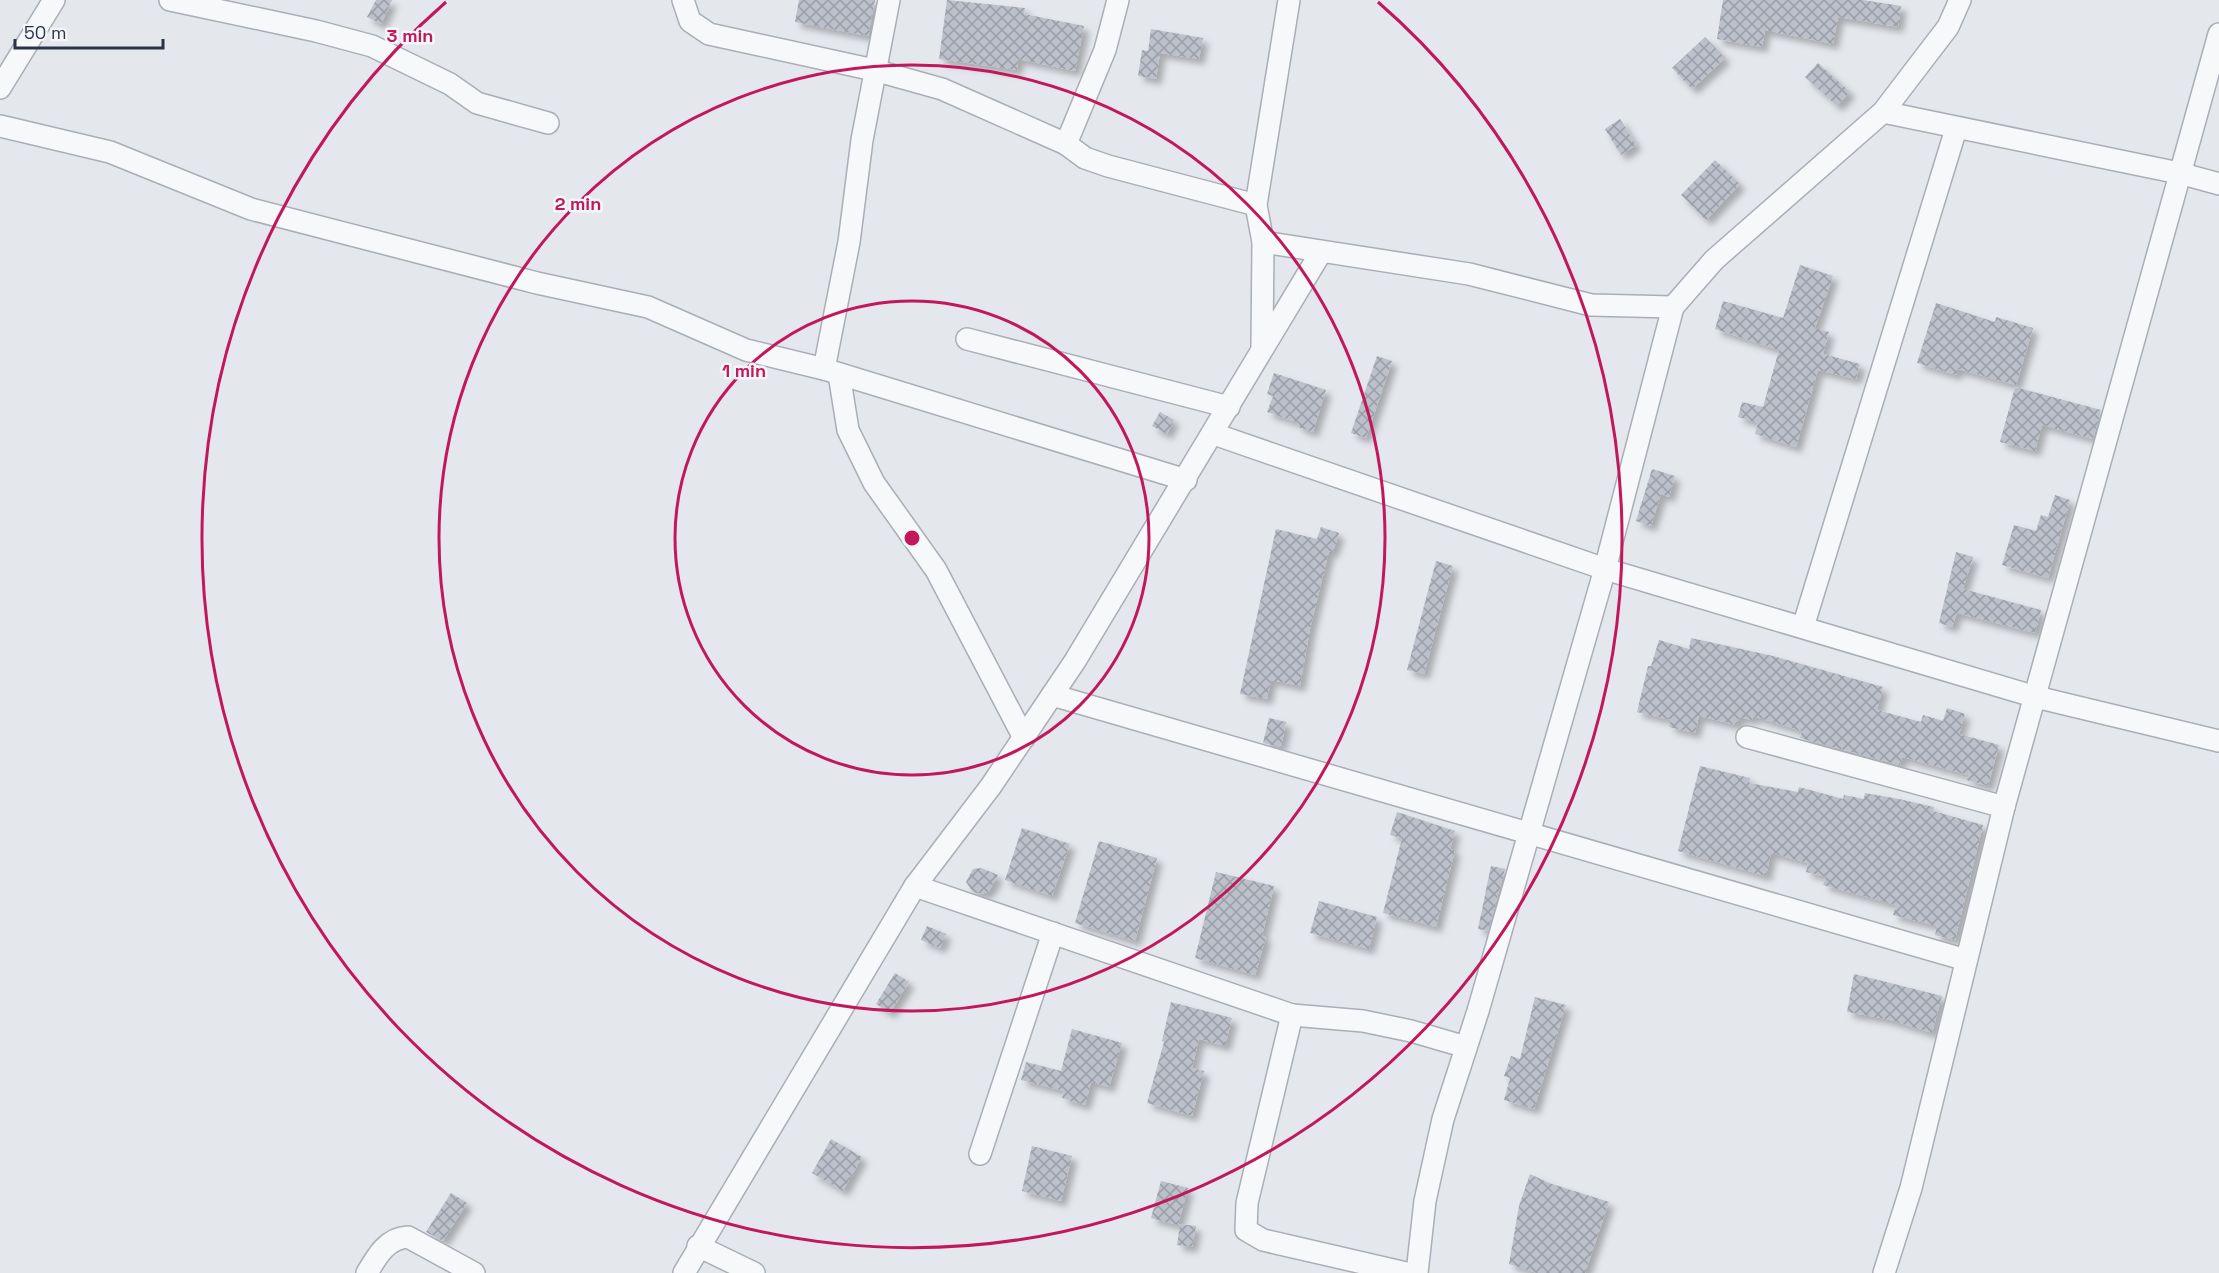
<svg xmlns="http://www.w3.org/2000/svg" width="2219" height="1273" font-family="'Space Grotesk',sans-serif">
	<defs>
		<pattern id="building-cross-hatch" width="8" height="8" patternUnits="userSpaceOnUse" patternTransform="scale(1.5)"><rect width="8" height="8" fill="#bbc0ca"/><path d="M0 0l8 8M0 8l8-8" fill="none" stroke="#989da6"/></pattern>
		<filter id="shadow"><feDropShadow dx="5.5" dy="5.5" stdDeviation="3" flood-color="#0004"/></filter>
	</defs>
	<rect width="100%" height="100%" fill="#e4e7ec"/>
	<g fill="url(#building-cross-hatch)" filter="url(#shadow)">
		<path d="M376 0H392L381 24 367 17Z"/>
		<path d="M799 0H875L868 36 795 22Z"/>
		<path d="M947 0 1025 8 1024 14 1084 26 1075 71 1018 59 1017 70 939 59Z"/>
		<path d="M1723 0H1863L1901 6 1898 27 1838 17 1833 44 1765 30 1762 47 1717 39Z"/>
		<path d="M1151 29 1203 38 1199 59 1148 51Z"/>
		<path d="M1705 37 1725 58 1692 89 1672 68Z"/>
		<path d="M1142 50 1160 53 1156 79 1138 76Z"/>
		<path d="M1818 63 1850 92 1837 106 1805 77Z"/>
		<path d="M1620 119 1636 145 1621 155 1605 129Z"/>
		<path d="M1715 160 1740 184 1706 220 1681 195Z"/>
		<path d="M1800 265 1833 276 1815 328 1829 332 1823 354 1860 364 1856 379 1818 370 1796 447 1755 434 1758 423 1738 417 1742 402 1763 407 1779 350 1715 329 1723 301 1783 318Z"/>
		<path d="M1936 303 1995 322 1996 317 2033 328 2016 385 1958 369 1956 375 1917 363Z"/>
		<path d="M1377 356 1392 361 1366 438 1351 433Z"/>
		<path d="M1274 373 1326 390 1313 432 1298 427 1299 423 1267 412 1273 396 1267 394Z"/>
		<path d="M2015 387 2101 410 2093 439 2042 425 2035 451 2000 442Z"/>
		<path d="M1160 412 1174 420 1167 434 1152 426Z"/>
		<path d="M1652 469 1675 476 1669 497 1661 494 1651 526 1636 521Z"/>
		<path d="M2055 495 2070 500 2048 578 2002 565 2014 525 2036 531 2041 515 2048 517Z"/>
		<path d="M1321 527 1339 533 1333 552 1329 551 1310 629 1300 686 1271 680 1267 699 1240 694 1276 529 1317 539Z"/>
		<path d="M1956 552 1973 557 1963 589 2041 610 2035 633 1957 613 1952 627 1939 623Z"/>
		<path d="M1436 561 1453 566 1424 674 1407 670Z"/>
		<path d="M1691 638 1773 656 1883 687 1877 710 1921 722 1923 715 1943 721 1947 708 1965 714 1959 734 1999 745 1988 786 1967 780 1969 775 1902 757 1900 765 1800 738 1802 731 1753 716 1752 720 1739 717 1737 725 1699 716 1695 733 1669 727 1671 720 1637 712 1648 666H1651L1659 640 1689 649Z"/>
		<path d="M1269 718 1286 722 1281 747 1263 743Z"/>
		<path d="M1700 766 1750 778 1749 783 1798 792 1799 787 1843 799 1844 795 1864 799 1865 793 1899 799 1934 807 1933 811 1983 825 1955 940 1935 935 1937 926 1893 915 1896 905 1823 885 1826 877 1806 872 1808 863 1771 853 1766 876 1678 851Z"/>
		<path d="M1397 812 1455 831 1450 849 1455 850 1436 927 1383 913 1402 838 1390 835Z"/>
		<path d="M1022 828 1070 844 1052 896 1005 880Z"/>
		<path d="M1099 841 1157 858 1135 941 1075 923Z"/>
		<path d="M1491 866 1505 869 1488 931 1478 929Z"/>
		<path d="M981 868 998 875 989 891 982 894 973 892 966 882 973 869Z"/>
		<path d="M1216 872 1274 886 1262 936 1266 937 1255 975 1195 958Z"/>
		<path d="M1319 901 1377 917 1369 949 1310 933Z"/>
		<path d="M927 926 946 934 940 948 921 940Z"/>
		<path d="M895 973 909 982 890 1013 876 1004Z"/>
		<path d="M1854 974 1942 996 1932 1033 1887 1019 1847 1012Z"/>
		<path d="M1535 997 1566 1005 1534 1109 1504 1100 1510 1078 1504 1076 1511 1056 1520 1059Z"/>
		<path d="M1171 1002 1232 1018 1225 1046 1199 1039 1192 1068 1204 1071 1192 1116 1147 1103 1164 1042 1162 1041Z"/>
		<path d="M1072 1029 1122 1043 1109 1087 1091 1082 1085 1105 1062 1098 1064 1091 1021 1080 1026 1062 1061 1071Z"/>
		<path d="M831 1139 862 1157 843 1191 812 1173Z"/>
		<path d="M1032 1146 1072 1156 1061 1201 1022 1191Z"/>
		<path d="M1530 1174 1549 1183 1609 1202 1585 1273H1537L1509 1264 1519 1206Z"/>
		<path d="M1161 1181 1188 1188 1178 1225 1151 1218Z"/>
		<path d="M451 1193 467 1203 443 1241 426 1232Z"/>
		<path d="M1180 1224 1196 1226 1192 1247 1177 1245Z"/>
	</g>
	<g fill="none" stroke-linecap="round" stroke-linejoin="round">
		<defs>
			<g id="minor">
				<path d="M170 0 316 31 372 46 450 84 477 103 548 123"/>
				<path d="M683 0 690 21 709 34 874 70 942 89 1066 144 1085 158 1108 166 1256 205"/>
				<path d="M0 88 54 0"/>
				<path d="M1883 112 2179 173 2219 184"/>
				<path d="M0 126 110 152 251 209 537 283 648 307 746 350 824 369 1186 480"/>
				<path d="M1066 144 1105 50 1118 0"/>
				<path d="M1263 242 1469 274 1591 305 1673 307 1714 260 1883 112 1948 27 1960 0"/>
				<path d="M967 339 1229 407"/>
				<path d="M1262 346 1263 242 1256 205 1289 0"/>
				<path d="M824 369 849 242 862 140 889 0"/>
				<path d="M839 374 848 430 874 483 936 570 1024 738"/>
				<path d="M1214 434 1605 569 2036 697 2219 741"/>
				<path d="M1803 627 1956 129"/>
				<path d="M1052 695 1966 960"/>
				<path d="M1747 737 2004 807"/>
				<path d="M915 886 1292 1015 1247 1203 1246 1230 1263 1240 1406 1273"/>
				<path d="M1292 1015 1363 1021 1411 1031 1466 1047"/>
				<path d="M980 1154 1053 933"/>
				<path d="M698 1246 754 1273"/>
				<path d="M367 1273C377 1256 387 1238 408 1237L474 1273"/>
				<path d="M684 1273 915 886 991 786 1075 661 1321 252"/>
				<path d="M1417 1273 1425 1201 1443 1119 1478 1011 1605 569 1673 307"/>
				<path d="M1884 1273 1911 1188 2004 807 2219 34"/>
			</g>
		</defs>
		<use href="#minor" stroke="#a9aeb7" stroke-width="24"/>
		<use href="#minor" stroke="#f7f8fa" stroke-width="21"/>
	</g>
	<g fill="none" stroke="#c2185b" stroke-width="3">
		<circle cx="912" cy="538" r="237"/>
		<circle cx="912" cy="538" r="473"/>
		<path d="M1378 2A710 710 0 1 1 446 2"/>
	</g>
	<circle cx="912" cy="538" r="9" fill="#c2185b" stroke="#f4f6f9" stroke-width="3"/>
	<g font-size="18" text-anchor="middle" font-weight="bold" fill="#c2185b" stroke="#f4f6f9" stroke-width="5" stroke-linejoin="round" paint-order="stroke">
		<text x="410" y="42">3 min</text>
		<text x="578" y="210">2 min</text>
		<text x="744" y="377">1 min</text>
	</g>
	<path d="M15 39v9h148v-9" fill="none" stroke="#2b3445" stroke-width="3"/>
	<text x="24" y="39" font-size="18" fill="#2b3445" stroke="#f4f6f9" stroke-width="4.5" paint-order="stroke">50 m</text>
</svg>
